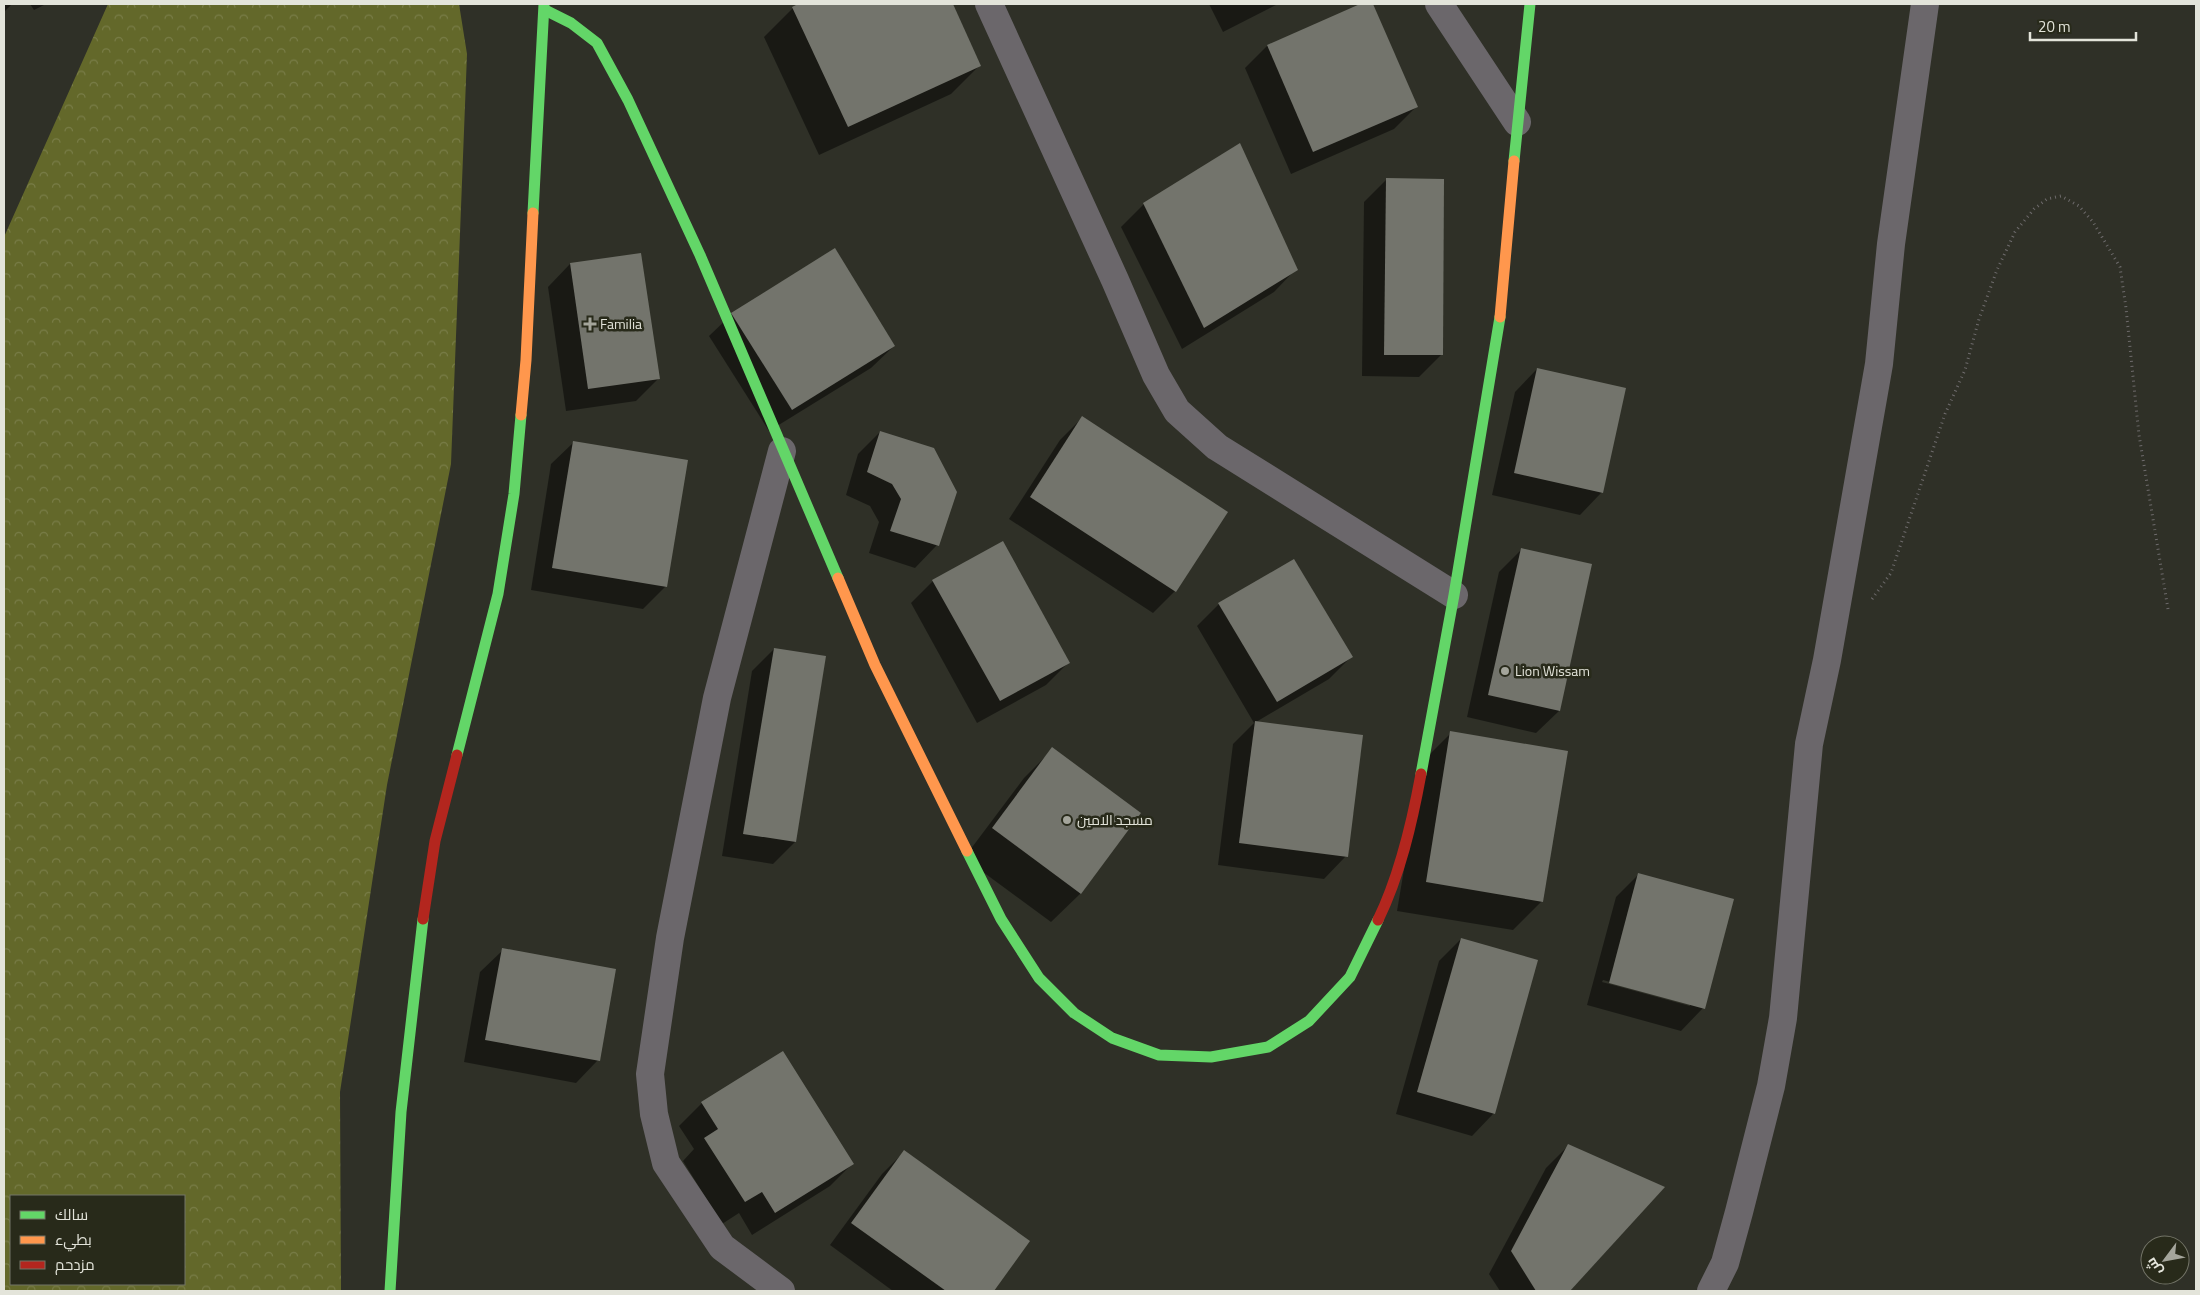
<svg xmlns="http://www.w3.org/2000/svg" width="2200" height="1295" font-family="'Titillium Web',Cairo,sans-serif">
	<defs>
		<pattern id="forest-crowns" width="20" height="18" patternUnits="userSpaceOnUse" patternTransform="scale(1.25)"><rect width="20" height="18" fill="#63682a"/><path d="M2 6a3 3 0 1 1 6 0M12 15a3 3 0 1 1 6 0" fill="none" stroke="#797d48"/></pattern>
	</defs>
	<rect width="100%" height="100%" fill="#2f3027"/>
	<path fill="url(#forest-crowns)" fill-rule="evenodd" d="M108 4H459L467 54 451 464 387 785 340 1092 341 1291H4V237ZM11 1196H184V1284H11Z"/>
	<g fill="#0007" fill-rule="evenodd">
		<path d="M4 4 11 5 4 12Z"/>
		<path d="M30 4H46L34 10Z"/>
		<path d="M801 4H951L980 65 951 94 819 155 764 37 793 8Z"/>
		<path d="M1209 4H1278L1223 32Z"/>
		<path d="M1364 4H1371L1416 107 1394 129 1291 174 1245 68 1267 46Z"/>
		<path d="M1239 144 1296 269 1274 292 1182 349 1121 227 1144 204Z"/>
		<path d="M1386 180 1441 355 1419 377 1362 376 1364 202Z"/>
		<path d="M640 255 659 378 636 401 566 411 548 287 570 264Z"/>
		<path d="M732 314 894 346 871 368 769 431 709 336Z"/>
		<path d="M1537 369 1602 492 1580 515 1492 495 1515 392Z"/>
		<path d="M1082 418 1175 591 1153 613 1009 519 1060 440Z"/>
		<path d="M880 432 937 545 915 568 869 553 879 522 870 506 846 495 858 454Z"/>
		<path d="M574 442 666 586 643 609 531 590 551 464Z"/>
		<path d="M1521 550 1559 711 1536 733 1467 717 1499 572Z"/>
		<path d="M933 581 1069 662 1046 685 977 723 911 603Z"/>
		<path d="M1219 604 1351 657 1329 679 1256 722 1346 856 1324 879 1218 865 1233 744 1254 723 1197 626Z"/>
		<path d="M774 649 795 842 773 864 722 856 752 671Z"/>
		<path d="M1451 733 1542 901 1513 930 1397 911 1422 762Z"/>
		<path d="M1053 749 1139 813 1080 894 1051 922 964 858 1024 778Z"/>
		<path d="M1638 875 1703 1008 1681 1031 1587 1005 1616 897ZM1603 980 1690 1004V1006L1602 982Z"/>
		<path d="M1461 939 1494 1113 1472 1136 1396 1114 1439 961Z"/>
		<path d="M503 950 598 1060 576 1083 464 1062 480 972Z"/>
		<path d="M783 1053 852 1164 830 1186 752 1235 739 1213 722 1224 683 1161 694 1149 679 1126 702 1103Z"/>
		<path d="M1568 1146 1663 1187 1568 1291H1500L1489 1274 1546 1168Z"/>
		<path d="M904 1152 1028 1241 992 1291H893L830 1245 882 1174Z"/>
	</g>
	<g fill="#73746c">
		<path d="M798 4H953L981 66 848 127 792 7Z"/>
		<path d="M1360 4H1373L1418 107 1313 152 1267 45Z"/>
		<path d="M1240 143 1298 270 1204 328 1143 203Z"/>
		<path d="M1386 178 1444 179 1443 355H1384Z"/>
		<path d="M835 248 895 346 792 410 731 313Z"/>
		<path d="M641 253 660 379 588 389 570 263Z"/>
		<path d="M1537 368 1626 388 1603 493 1514 473Z"/>
		<path d="M1082 416 1228 512 1176 592 1030 497Z"/>
		<path d="M880 431 934 448 957 492 939 546 890 531 901 499 892 484 867 472Z"/>
		<path d="M573 441 688 460 667 587 552 568Z"/>
		<path d="M1003 541 1070 663 1000 701 932 580Z"/>
		<path d="M1521 548 1592 564 1560 711 1488 695Z"/>
		<path d="M1294 559 1353 657 1277 702 1218 603Z"/>
		<path d="M774 648 826 656 796 842 743 834Z"/>
		<path d="M1255 721 1363 735 1348 857 1239 843Z"/>
		<path d="M1450 731 1568 751 1543 902 1426 882Z"/>
		<path d="M1052 747 1141 813 1081 894 992 828Z"/>
		<path d="M1638 873 1734 899 1705 1009 1609 983Z"/>
		<path d="M1461 938 1538 960 1495 1114 1417 1092Z"/>
		<path d="M502 948 616 969 600 1061 485 1040Z"/>
		<path d="M783 1051 854 1164 775 1213 762 1192 745 1202 704 1138 718 1129 701 1102Z"/>
		<path d="M1568 1144 1665 1187 1570 1291H1536L1511 1251Z"/>
		<path d="M904 1150 1030 1241 994 1291H946L851 1223Z"/>
	</g>
	<g fill="none" stroke-linecap="round" stroke-linejoin="round">
		<path stroke="#6e6b6c" stroke-width="3" stroke-dasharray="1 4" stroke-linecap="butt" d="M1872 599 1891 573 1945 414 1965 370 1979 319 1997 270 2015 232 2034 209 2047 199 2061 196 2079 206 2093 222 2120 267 2126 308 2139 435 2168 609"/>
		<g stroke="#6b676b" stroke-width="28">
			<path d="M989 4 1115 280 1156 375 1177 411 1217 447 1454 595"/>
			<path d="M1439 4 1517 122"/>
			<path d="M781 1291 722 1247 666 1163 654 1114 650 1074 670 938 717 698 782 451"/>
			<path d="M1711 1291 1725 1263 1739 1212 1771 1086 1783 1018 1809 744 1827 660 1879 364 1891 244 1925 4"/>
		</g>
		<g stroke="#63d668" stroke-width="11">
			<path d="M545 10 571 23 597 43 628 100 700 255 838 578"/>
			<path d="M1514 161 1530 4"/>
			<path d="M533 213 544 4"/>
			<path d="M457 755 498 594 514 494 521 415"/>
			<path d="M1421 774 1454 595 1500 317"/>
			<path d="M967 851 1001 919 1039 978 1074 1013 1112 1038 1159 1055 1211 1057 1268 1047 1309 1021 1350 977 1378 920"/>
			<path d="M390 1291 401 1112 423 919"/>
		</g>
		<g stroke="#ff974d" stroke-width="11">
			<path d="M1500 317 1514 161"/>
			<path d="M521 415 526 360 533 213"/>
			<path d="M838 578 875 665 967 851"/>
		</g>
		<g stroke="#b3261e" stroke-width="11">
			<path d="M423 919 435 841 457 755"/>
			<path d="M1378 920C1400 875 1412 823 1421 774"/>
		</g>
	</g>
	<g fill="#a4a59b" stroke="#282a1a" stroke-width="2">
		<path d="M587.5 316.5h5v5h5v5h-5v5h-5v-5h-5v-5h5z"/>
		<circle cx="1505" cy="671" r="5"/>
		<circle cx="1067" cy="820" r="5"/>
	</g>
	<g text-anchor="middle" stroke-width="5" stroke-linejoin="round" paint-order="stroke">
		<g font-size="14" fill="#e3e4da" stroke="#282a1a" text-anchor="start">
			<text x="600" y="329">Familia</text>
			<text x="1515" y="676">Lion Wissam</text>
			<text x="1077" y="825">مسجد الامين</text>
		</g>
	</g>
	<rect width="2200" height="1295" fill="none" stroke="#e3e4da" stroke-width="10"/>
	<rect x="10" y="1195" width="175" height="90" fill="#282a1a" stroke="#737467"/>
	<rect x="20" y="1211" width="25" height="8" fill="#63d668" stroke="#737467"/>
	<text x="55" y="1220" font-size="15" fill="#e3e4da">سالك</text>
	<rect x="20" y="1236" width="25" height="8" fill="#ff974d" stroke="#737467"/>
	<text x="55" y="1245" font-size="15" fill="#e3e4da">بطيء</text>
	<rect x="20" y="1261" width="25" height="8" fill="#b3261e" stroke="#737467"/>
	<text x="55" y="1270" font-size="15" fill="#e3e4da">مزدحم</text>
	<g transform="translate(2165 1260) rotate(238)"><circle r="24" fill="#282a1a" stroke="#737467"/>
	<path d="M0-4L9 19L0 12L-9 19Z" fill="#a4a59b"/>
	<text y="-8" font-size="14" font-weight="bold" text-anchor="middle" fill="#e3e4da">ش</text>
	</g>
	<path d="M2030 32v8h106v-8" fill="none" stroke="#e3e4da" stroke-width="2.5"/>
	<text x="2038" y="32" font-size="15" fill="#e3e4da" stroke="#282a1a" stroke-width="4" paint-order="stroke">20 m</text>
</svg>
